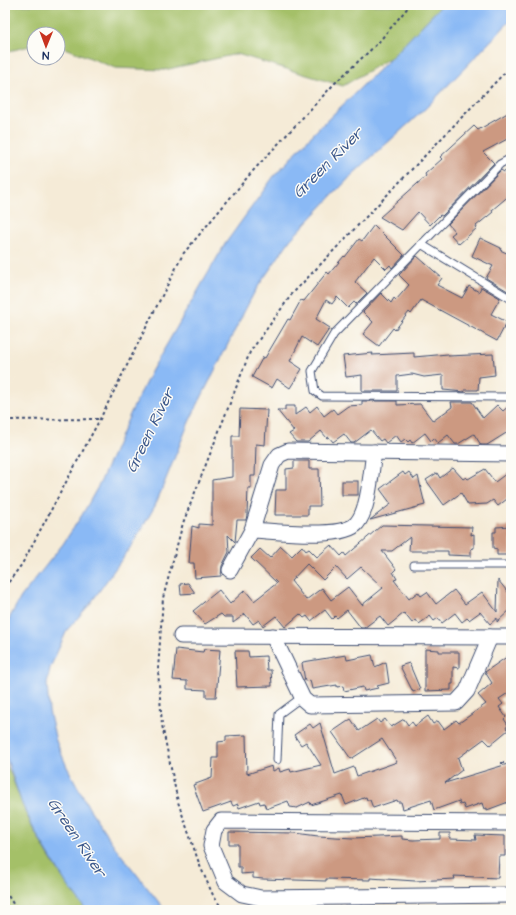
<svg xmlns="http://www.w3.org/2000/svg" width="516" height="915" font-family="'Architects Daughter',sans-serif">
	<rect width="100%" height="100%" fill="#fdfcf7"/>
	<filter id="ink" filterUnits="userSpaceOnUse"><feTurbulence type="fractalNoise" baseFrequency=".025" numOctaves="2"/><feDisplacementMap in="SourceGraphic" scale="8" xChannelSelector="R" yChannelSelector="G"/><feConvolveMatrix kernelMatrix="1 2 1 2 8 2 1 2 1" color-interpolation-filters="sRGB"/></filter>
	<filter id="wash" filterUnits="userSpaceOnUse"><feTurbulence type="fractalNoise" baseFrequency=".012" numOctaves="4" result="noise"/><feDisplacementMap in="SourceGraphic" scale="16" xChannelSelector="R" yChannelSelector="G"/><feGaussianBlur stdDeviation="0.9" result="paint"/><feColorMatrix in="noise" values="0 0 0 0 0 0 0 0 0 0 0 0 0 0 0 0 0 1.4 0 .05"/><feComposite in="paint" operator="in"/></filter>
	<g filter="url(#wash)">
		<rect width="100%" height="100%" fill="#f5ebd7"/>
		<g fill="#a4c067" stroke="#607862">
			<path d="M5 5H442L393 56 343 86 237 54 164 70 115 68 58 45V34H34V45L5 52Z"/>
			<path d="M5 762C15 781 20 802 30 822 45 853 65 882 86 910H5Z"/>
		</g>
		<path fill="#8ab9f5" stroke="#5274aa" d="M442 5H511V20L426 108 354 173 290 240 255 291 243 314 189 422 155 506 132 545 90 604 67 630 50 668 47 684 49 711 56 741 67 767 89 808 115 847 165 910H86L66 883 38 837 22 804 5 754V626L21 597 63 544 82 515 100 483 132 410 152 370 225 244 274 176 315 132 393 56Z"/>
		<g id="blocks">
			<g fill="#cc9981" fill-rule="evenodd">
				<path d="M511 111V137L483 152 494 163 442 216 440 215 430 225 418 212 402 230 380 217 426 176 425 174 442 159 440 157 474 126 478 130Z"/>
				<path d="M511 169V194L492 210 493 212 476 226 477 228 459 244 451 235 455 232 448 224 501 170 504 172Z"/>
				<path d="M374 225 404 255 392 268 390 265 386 269 374 257 355 282 367 293 356 304 354 302 348 308 337 297 332 304 326 300 316 319 330 328 317 347 302 337 290 361 302 369 290 388 277 379 272 388 252 377 263 357 265 358 288 319 290 320 301 300 304 301 327 272 329 274 344 256 345 257 359 239 362 241Z"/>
				<path d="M480 238 501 248 500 250 511 255V293L486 278 493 266 472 256Z"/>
				<path d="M417 256 442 278 437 285 462 298 469 286 479 292 481 287 500 298 491 314 507 322 497 341 421 300 411 314 409 312 395 330 393 328 379 346 363 334 373 322 363 312 381 293 391 303 394 298 396 300 409 285 399 275Z"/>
				<path d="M373 353 372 355 414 353V357L448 354V356L493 354 495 375 479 377 478 390H464L465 392 443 390V375L424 377 412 374 397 376V391H362V375L346 377 343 356Z"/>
				<path d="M362 401H397V405L420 404 433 421 452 407 451 402H472L483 418 497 405 503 411 511 404V430L487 445H481L474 434 458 444H455L448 435 438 443 434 438 431 441 425 433 412 443 410 440 408 442 405 439 401 442 396 435 386 443 383 439 380 441 371 430 354 443H351L344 434 333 442 329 437 327 438 321 431 308 442H296L289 434 294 431 277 410H285V406H295V415L306 407 310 412 317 406 324 416 333 409 337 414 348 406 362 405Z"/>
				<path d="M240 409 267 410 265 445 256 444 255 476H251V488H248L247 515 246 520H237L235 542 228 535 229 552 222 566 221 576 195 578 194 563H189L192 526 199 528V524L212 525V480L232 477V436H239Z"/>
				<path d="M294 461H309V469H319L320 506H308V515H275L276 490H286V469L294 468Z"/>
				<path d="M453 468 463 479 466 477 468 479 485 469 495 482 511 470V496L498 506 493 500 487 504 468 505 461 493 444 505 426 480 437 473 440 478Z"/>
				<path d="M403 472 405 475 409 472 414 479 418 476 425 505 370 520 391 504 380 489Z"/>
				<rect x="342" y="481" width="16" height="14"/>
				<path d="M382 525 472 527 471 535 474 534V548L471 549V556L448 555V551H409L410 537 392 551H382L396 569 393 572 397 579 394 580 409 599 418 592 421 596 427 592 436 604 454 590 465 604 482 592 497 612 498 580 511 596V609L497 622V618L490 624 480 612 469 620 467 618 462 622 455 613 442 623 438 618 434 621 430 616 419 624 416 620 412 623 404 613 388 626 380 616 364 628H361L347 610 337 618 335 616 332 619 325 610 311 621 307 616 304 618 300 614 285 627 276 616 263 626 259 620 253 624 245 614 233 623V617H224L221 614 205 624 193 611 219 590 230 604 245 590 254 601 277 583 251 558 260 549 270 558 281 546 292 556 302 546 306 551 309 549 317 557 331 545 341 556 344 553 346 556ZM307 564 323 580 336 567 347 579 361 567 383 588 362 605 348 587 331 600 322 588 306 600 291 581Z"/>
				<path d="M511 526V555H497V549L493 548V532H496V527Z"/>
				<path d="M188 583 195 593 181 594 180 584Z"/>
				<path d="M176 649 203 652 204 649 220 650 216 697H206V690L187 689V681L173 680Z"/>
				<path d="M425 649 439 650V652H459V668L453 667V684H451V690L425 691Z"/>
				<path d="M235 651H248L249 657 266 656 267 670H271L272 686 237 687Z"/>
				<path d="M511 654V691L499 699 503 704 499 707 506 717 504 719 508 725 506 728 508 730 490 745 484 739 458 758 462 770 445 783 511 763V801L487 810V808L484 809 482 803 465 809 463 804 460 805 459 801 434 810 431 800 403 809 401 802H398L397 800 373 808 370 800H367L366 797 346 805 342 795 311 805 310 802 297 808 290 807 288 801 266 809 264 803 260 804 259 801 239 808 238 804 233 806 231 802 203 812 193 785 212 778 213 758H218V742L226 741V736L246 735 247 774 272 766 273 771 279 768 280 772 290 769 291 772 321 765 306 742 301 745 294 735 310 724 313 728 320 723 335 774 354 767 357 776 397 762 382 739 351 759 332 732 351 719 359 731 377 719 380 723 385 719 391 727 404 719 408 725 412 722 415 726 428 716 433 724 438 721 444 729 456 720 459 723 486 704 478 695 492 683 485 672Z"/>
				<path d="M346 655 347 660 372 655 375 667 386 662 389 683 377 686 378 688 364 691 363 687 344 691 343 686 337 687V685L312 689 310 680 305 681 302 663 303 662Z"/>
				<path d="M409 663 420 689 413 692 400 666Z"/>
				<path d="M229 832 295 833 318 836 353 838 402 836V839L413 840 440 839V833H450V839L476 840 475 835 505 836V856H499L498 878 454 876 455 879 415 881 370 878V880L326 879V881L263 879 253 878V873L241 874V867H238V844H229Z"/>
			</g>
		</g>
	</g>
	<g filter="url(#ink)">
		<use href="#blocks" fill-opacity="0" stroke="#3c4b70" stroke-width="1"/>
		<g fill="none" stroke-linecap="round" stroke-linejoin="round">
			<defs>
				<g id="service">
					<path d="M511 158 500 164 334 334 312 371 315 391 322 396 511 397"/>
					<path d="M421 244 511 299"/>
					<path d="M414 565H511"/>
					<path d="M277 760 279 714 302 697"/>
				</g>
				<g id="minor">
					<path d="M252 530C274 531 344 540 357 523 369 509 371 471 374 452"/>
					<path d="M230 570 252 530 272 465 279 455 288 451 511 454"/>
					<path d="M181 636 511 637"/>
					<path d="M273 636 303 699 310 705 456 703 467 691 490 637"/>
					<path d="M511 823 221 821 214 830 211 846 226 882 242 894 261 898 511 895"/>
				</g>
			</defs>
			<use href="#service" stroke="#3c4b70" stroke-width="9"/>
			<use href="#minor" stroke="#3c4b70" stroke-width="17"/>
			<g stroke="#3c4b70" stroke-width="2" stroke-dasharray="3 3" stroke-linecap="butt">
				<path d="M5 420 100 419"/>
				<path d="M5 587 22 564 100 419 183 254 251 173 335 83 377 44 410 5"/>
				<path d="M501 763H511"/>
				<path d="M5 891 17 910"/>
				<path d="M223 910 213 895 200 866 178 802 162 725 158 670 163 598 183 523 250 352 292 294 511 66"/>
			</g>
			<use href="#service" stroke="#fff" stroke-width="7"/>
			<use href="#minor" stroke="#fff" stroke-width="15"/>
		</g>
	</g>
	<g text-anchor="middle" stroke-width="3" stroke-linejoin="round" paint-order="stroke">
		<g font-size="16" font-style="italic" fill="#3c588b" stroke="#fdfcf7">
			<text transform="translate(327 162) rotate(-45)" y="6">Green River</text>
			<text transform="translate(149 430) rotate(-64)" y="6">Green River</text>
			<text transform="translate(78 837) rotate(56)" y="6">Green River</text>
		</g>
	</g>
	<rect width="516" height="915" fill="none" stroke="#fdfcf7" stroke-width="20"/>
	<g transform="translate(46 46) rotate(181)"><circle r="19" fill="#fdfcf7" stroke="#a3aaba"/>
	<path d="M0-3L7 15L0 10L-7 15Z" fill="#c8321e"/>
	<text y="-6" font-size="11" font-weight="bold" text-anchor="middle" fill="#1b2f5e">N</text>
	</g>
</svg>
